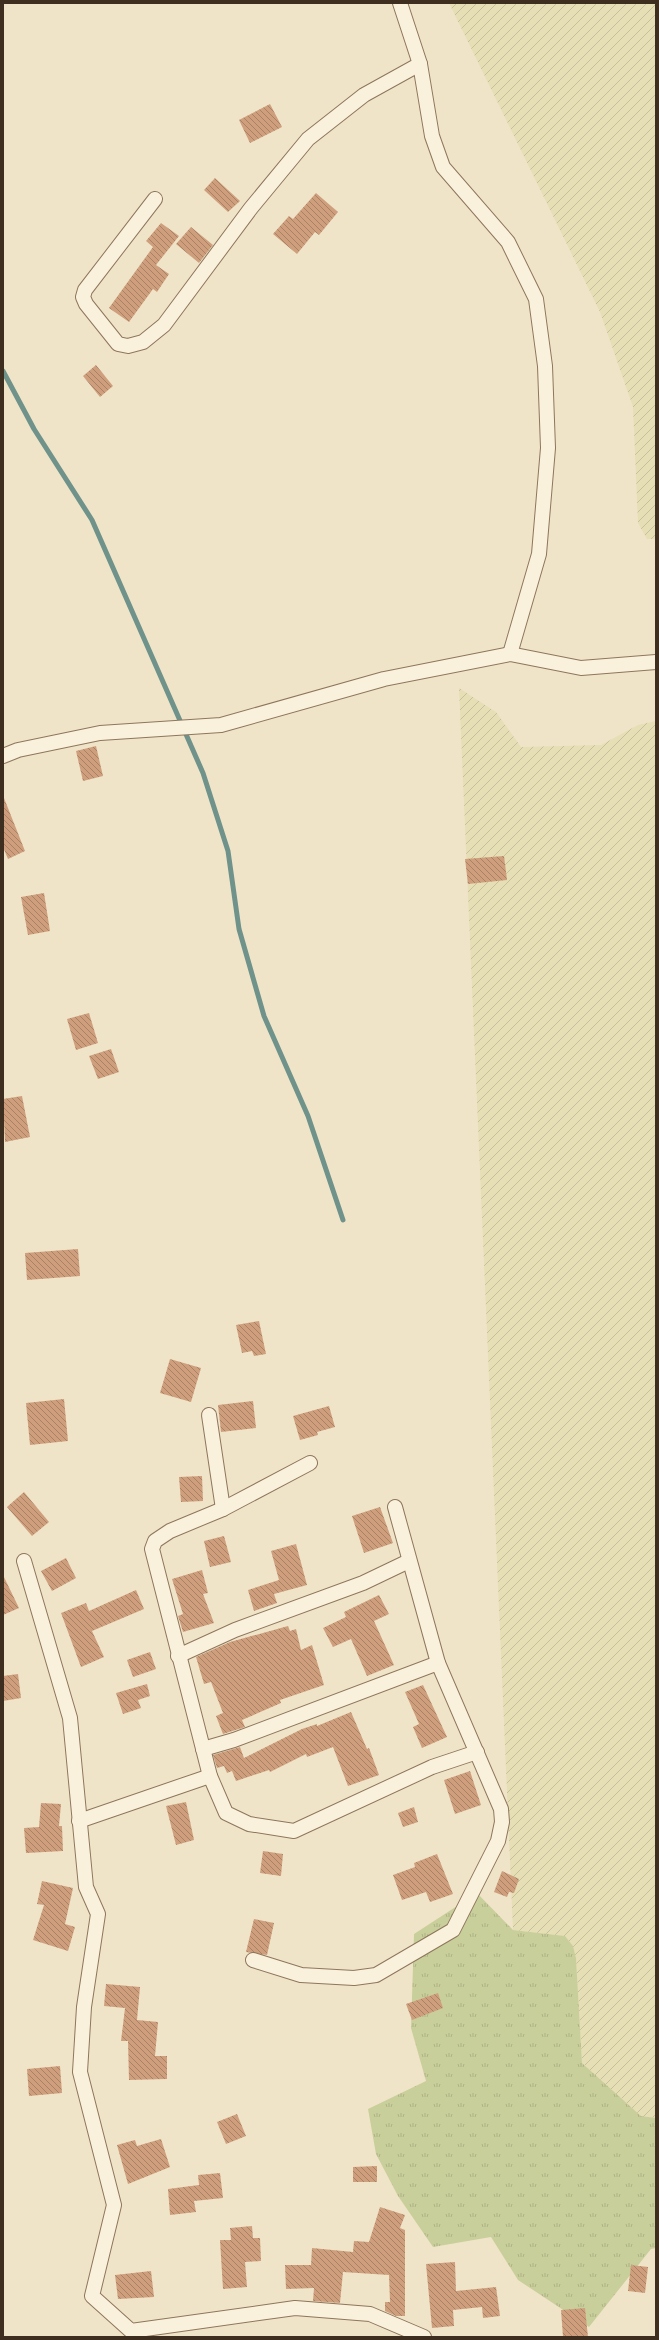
<svg xmlns="http://www.w3.org/2000/svg" width="659" height="2340" font-family="Literata,serif">
	<defs>
		<pattern id="farmland-furrows" width="10" height="10" patternUnits="userSpaceOnUse"><rect width="10" height="10" fill="#e6deb5"/><path d="M-1 1l2-2M0 10L10 0M9 11l2-2" fill="none" stroke="#c6bf9b"/></pattern>
		<pattern id="grass-tufts" width="24" height="20" patternUnits="userSpaceOnUse"><rect width="24" height="20" fill="#c9cf9b"/><path d="M3 7l-1-3M5 7V3M7 7l1-3M15 17l-1-3M17 17v-4M19 17l1-3" fill="none" stroke="#aeb285"/></pattern>
		<pattern id="building-back-hatch" width="6" height="6" patternUnits="userSpaceOnUse"><rect width="6" height="6" fill="#cf9f7d"/><path d="M-1 5l2 2M0 0l6 6M5-1l2 2" fill="none" stroke="#a98266"/></pattern>
	</defs>
	<rect width="100%" height="100%" fill="#f0e4c8"/>
	<g fill="url(#farmland-furrows)">
		<path d="M449 3H656V539H647L638 523 633 407 600 312Z"/>
		<path d="M459 688 496 712 521 747 601 745 638 725 656 721V2118L641 2116 582 2063 576 1958 573 1946 565 1936 513 1930Z"/>
	</g>
	<path fill="url(#grass-tufts)" d="M477 1893 513 1930 565 1936 573 1946 576 1958 582 2063 641 2116 656 2118V2248L651 2249 589 2327 518 2280 491 2237 433 2247 398 2196 376 2154 368 2109 426 2081 411 2028 414 1934Z"/>
	<g fill="none" stroke-linecap="round" stroke-linejoin="round">
		<path stroke="#6f938a" stroke-width="5" d="M3 371 34 429 92 520 203 773 228 851 239 929 264 1016 308 1116 343 1220"/>
	</g>
	<g fill="url(#building-back-hatch)">
		<path d="M270 104 282 127 250 143 239 120Z"/>
		<path d="M215 178 240 201 228 212 204 190Z"/>
		<path d="M316 193 338 212 319 235 315 232 297 254 273 234 289 216 293 219Z"/>
		<path d="M161 223 179 236 156 265 169 274 157 292 153 289 129 322 109 308 153 247 146 241Z"/>
		<path d="M191 227 213 245 199 263 176 244Z"/>
		<path d="M96 365 113 386 100 397 83 376Z"/>
		<path d="M96 746 103 776 83 781 76 751Z"/>
		<path d="M4 798 25 851 8 859 3 847Z"/>
		<path d="M504 856 507 880 468 884 465 859Z"/>
		<path d="M44 893 50 931 28 935 21 897Z"/>
		<path d="M89 1013 98 1043 76 1050 67 1019Z"/>
		<path d="M111 1049 119 1072 98 1079 89 1056Z"/>
		<path d="M22 1096 30 1137 5 1142 3 1099Z"/>
		<path d="M78 1249 80 1276 27 1280 25 1253Z"/>
		<path d="M259 1321 266 1354 254 1356 252 1351 242 1353 236 1325Z"/>
		<path d="M170 1359 201 1368 191 1402 160 1393Z"/>
		<path d="M64 1399 68 1441 30 1445 26 1403Z"/>
		<path d="M253 1401 256 1428 221 1432 218 1405Z"/>
		<path d="M329 1406 335 1427 317 1432 318 1435 300 1440 293 1416Z"/>
		<path d="M202 1476 203 1501 181 1502 179 1477Z"/>
		<path d="M24 1492 49 1522 32 1536 7 1507Z"/>
		<path d="M380 1507 393 1543 364 1553 352 1516Z"/>
		<path d="M224 1536 231 1562 210 1567 204 1541Z"/>
		<path d="M296 1544 307 1585 274 1594 277 1603 254 1611 248 1590 279 1580 271 1551Z"/>
		<path d="M66 1558 76 1578 52 1591 41 1571Z"/>
		<path d="M202 1570 208 1593 203 1594 214 1623 183 1632 178 1616 183 1614 172 1579Z"/>
		<path d="M3 1575 19 1608 3 1615Z"/>
		<path d="M136 1590 144 1609 92 1631 104 1657 81 1667 61 1613 86 1603 89 1611Z"/>
		<path d="M379 1595 389 1614 374 1621 394 1665 367 1676 351 1639 333 1647 323 1628 346 1617 344 1612Z"/>
		<path d="M288 1626 290 1631 296 1629 301 1650 312 1645 324 1685 280 1700 281 1703 242 1720 245 1727 223 1734 216 1716 223 1713 211 1682 204 1684 196 1657 230 1642Z"/>
		<path d="M150 1652 156 1669 133 1677 127 1660Z"/>
		<path d="M18 1674 21 1698 3 1701V1676Z"/>
		<path d="M147 1684 150 1696 138 1700 141 1708 123 1714 116 1693Z"/>
		<path d="M423 1685 447 1737 422 1748 413 1727 419 1724 405 1692Z"/>
		<path d="M351 1712 367 1749 369 1748 379 1775 348 1786 333 1747 307 1757 306 1754 270 1772 269 1770 236 1781 232 1771 227 1773 224 1766 217 1768 213 1755 240 1747 244 1758 302 1729 317 1724V1726Z"/>
		<path d="M470 1771 481 1805 455 1814 444 1780Z"/>
		<path d="M186 1802 194 1840 176 1845 166 1806Z"/>
		<path d="M41 1803 61 1804 59 1826H62L63 1851 26 1853 24 1828 39 1827Z"/>
		<path d="M414 1807 418 1822 403 1827 398 1813Z"/>
		<path d="M263 1851 283 1854 281 1876 260 1873Z"/>
		<path d="M437 1854 453 1894 430 1902 426 1892 402 1900 393 1875 415 1867 414 1863Z"/>
		<path d="M502 1871 519 1879 514 1893 509 1892 507 1897 494 1892Z"/>
		<path d="M42 1881 73 1888 65 1924 75 1927 68 1951 33 1940 44 1905 37 1904Z"/>
		<path d="M254 1919 274 1923 267 1955 246 1952Z"/>
		<path d="M106 1984 140 1987 137 2020 158 2022 155 2056H167V2079L129 2080 128 2041H121L125 2008 104 2006Z"/>
		<path d="M438 1993 443 2008 412 2020 406 2004Z"/>
		<path d="M60 2066 62 2093 29 2096 27 2069Z"/>
		<path d="M237 2114 246 2136 226 2144 217 2122Z"/>
		<path d="M161 2139 170 2167 128 2184 117 2145 135 2140 137 2146Z"/>
		<path d="M377 2166V2182H353V2167Z"/>
		<path d="M220 2173 223 2198 194 2201 196 2212 170 2215 168 2189 199 2185 198 2175Z"/>
		<path d="M380 2207 405 2215 400 2228 405 2230V2316H396L385 2311V2302H390L389 2275 343 2272 340 2303 313 2301 314 2288 286 2289 285 2265H311L312 2248 353 2252 354 2241 369 2242Z"/>
		<path d="M252 2226 253 2238H260L261 2261 245 2262 247 2287 223 2289 220 2240H231L230 2228Z"/>
		<path d="M455 2262 456 2291 496 2287 500 2316 483 2318 482 2307 453 2310 454 2326 432 2328 426 2264Z"/>
		<path d="M631 2265 648 2267 645 2293 628 2291Z"/>
		<path d="M151 2271 154 2297 118 2299 115 2275Z"/>
		<path d="M585 2308 588 2337H563L561 2310Z"/>
	</g>
	<g fill="none" stroke-linecap="round" stroke-linejoin="round">
		<defs>
			<g id="minor">
				<path d="M400 3 420 64 432 136 443 167 508 242 536 299 545 366 548 448 539 554 510 654"/>
				<path d="M155 199 85 290 83 297 86 304 118 344 128 346 143 342 164 325 251 208 308 139 364 95 420 64"/>
				<path d="M3 756 18 750 100 733 221 725 384 679 510 654 581 668 656 662"/>
				<path d="M209 1415 223 1509"/>
				<path d="M310 1463 223 1509 170 1531 155 1541 152 1549 210 1776 226 1813 249 1824 294 1831 432 1767 477 1752"/>
				<path d="M24 1561 70 1718 86 1887 98 1914 84 2007 80 2072 114 2205 92 2296 131 2331 295 2308 370 2314 424 2337"/>
				<path d="M178 1656 235 1630 363 1583 409 1561"/>
				<path d="M203 1749 234 1740 438 1663"/>
				<path d="M79 1821 210 1776"/>
				<path d="M253 1960 301 1975 354 1978 376 1975 453 1930 498 1841 502 1822 501 1809 438 1663 395 1507"/>
			</g>
		</defs>
		<use href="#minor" stroke="#8d765c" stroke-width="16"/>
		<use href="#minor" stroke="#faf1dc" stroke-width="14"/>
	</g>
	<rect width="659" height="2340" fill="none" stroke="#3d2e20" stroke-width="8"/>
</svg>
